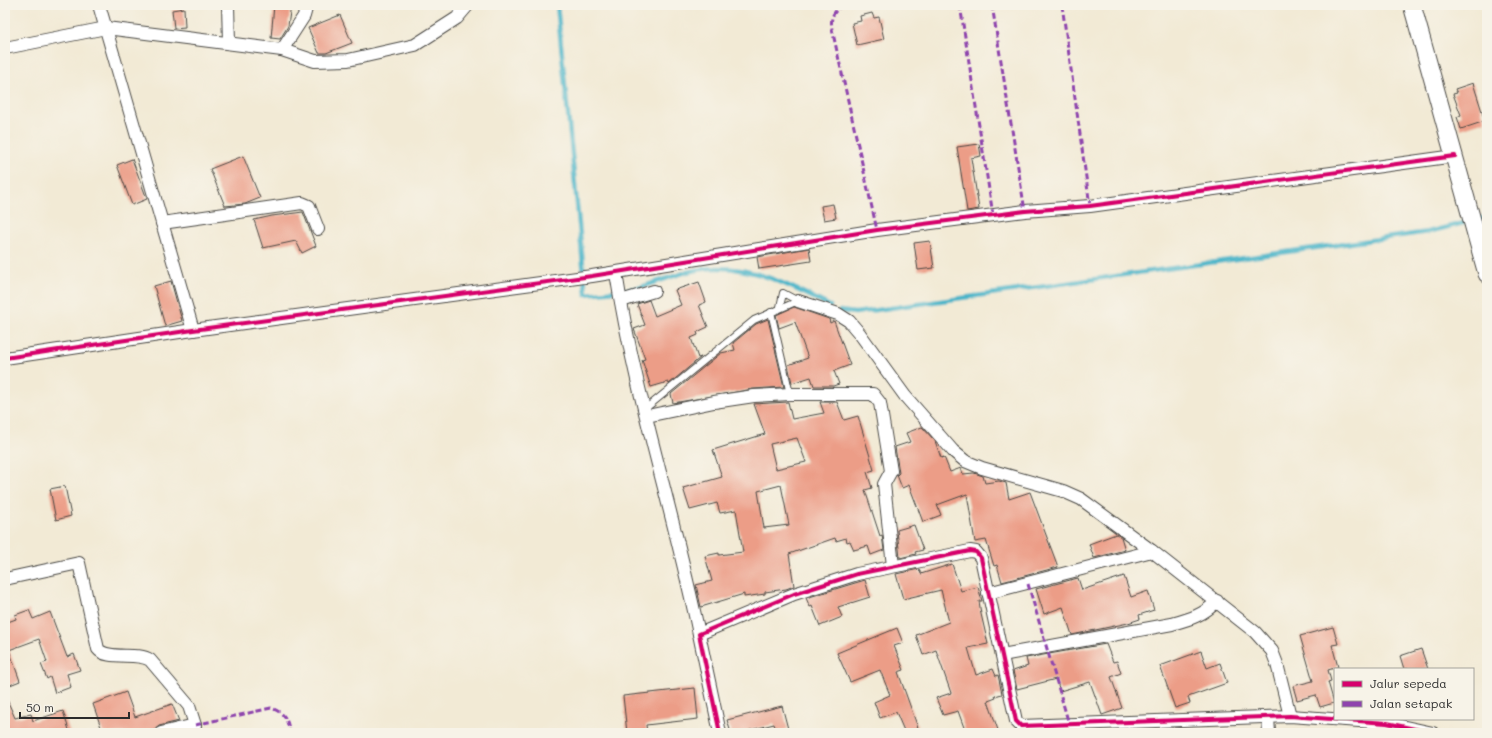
<svg xmlns="http://www.w3.org/2000/svg" width="1492" height="738" font-family="Mali,sans-serif">
	<rect width="100%" height="100%" fill="#f7f3e8"/>
	<filter id="ink" filterUnits="userSpaceOnUse"><feTurbulence type="fractalNoise" baseFrequency=".025" numOctaves="2"/><feDisplacementMap in="SourceGraphic" scale="8" xChannelSelector="R" yChannelSelector="G"/><feConvolveMatrix kernelMatrix="1 2 1 2 8 2 1 2 1" color-interpolation-filters="sRGB"/></filter>
	<filter id="wash" filterUnits="userSpaceOnUse"><feTurbulence type="fractalNoise" baseFrequency=".012" numOctaves="4" result="noise"/><feDisplacementMap in="SourceGraphic" scale="16" xChannelSelector="R" yChannelSelector="G"/><feGaussianBlur stdDeviation="0.9" result="paint"/><feColorMatrix in="noise" values="0 0 0 0 0 0 0 0 0 0 0 0 0 0 0 0 0 1.4 0 .05"/><feComposite in="paint" operator="in"/></filter>
	<g filter="url(#wash)">
		<rect width="100%" height="100%" fill="#f2ead5"/>
		<g fill="none" stroke-linecap="round" stroke-linejoin="round">
			<g stroke="#4bb5c9" stroke-width="4.5">
				<path d="M557 5 586 294C604 292 624 291 641 287 666 280 689 268 715 268 755 266 796 289 830 306"/>
				<path d="M840 311 855 313 1428 232 1487 217"/>
			</g>
		</g>
		<g id="blocks">
			<g fill="#ec9d87" fill-rule="evenodd">
				<path d="M274 5H291L288 26 280 39 271 38Z"/>
				<path d="M184 8 185 27 174 28 172 10Z"/>
				<path d="M872 13 874 18 879 17 884 39 857 45 852 23 861 21 860 16Z"/>
				<path d="M340 15 352 43 326 53H319L308 28Z"/>
				<path d="M1473 83 1485 121 1461 129 1457 117 1461 115 1453 94 1457 93 1455 89Z"/>
				<path d="M979 144 981 156 971 158 979 209 967 211 957 147Z"/>
				<path d="M243 156 260 198 245 204 225 206 210 169Z"/>
				<path d="M132 159 147 199 132 205 117 165Z"/>
				<path d="M833 204 836 218 824 220 821 206Z"/>
				<path d="M303 212 316 246 302 253 296 241 263 248 254 220 272 216Z"/>
				<path d="M930 241 934 268 918 270 914 243Z"/>
				<path d="M809 248 811 261 759 269 757 257Z"/>
				<path d="M171 281 182 321 165 326 154 286Z"/>
				<path d="M699 282 706 302 699 305 708 327 697 332 698 335 691 338 698 358 701 357 669 384 668 382 651 387 642 360 645 359 634 329 645 325 637 304 649 300 655 316 681 305 675 290Z"/>
				<path d="M794 307 829 319 830 323 834 321 850 365 834 371 839 384 833 386H814L811 377 792 383 788 365 808 358 795 322 779 328 776 315Z"/>
				<path d="M768 319 784 387 753 389 673 403 671 394 721 353 735 350 733 343 756 324Z"/>
				<path d="M788 402 792 419 824 413 820 402H837L844 420 858 416 874 470 867 472 872 488 865 490 880 536 882 535 884 550 871 555 868 546 854 550 850 541 847 542 846 538 836 541 835 538 789 554 794 586 786 589 765 592V594L744 597V594L701 607 696 585 712 581 705 556 719 553V555L743 552 736 510 720 513 717 503 690 510 683 488 722 477 713 450 765 434 754 404ZM797 438 806 462 776 469 770 444ZM781 485 789 525 764 528 758 491Z"/>
				<path d="M922 427 935 441 941 458 944 457 950 472 961 468 963 474 974 473 983 476 985 483 999 481 1006 483 1009 499 1030 492 1058 567 1002 582 997 565 994 566 986 540 975 542 967 494 937 505 941 515 923 522 909 485 902 488 897 475 899 473 895 447 910 442 906 433Z"/>
				<path d="M65 486 71 516 56 520 50 489Z"/>
				<path d="M914 525 923 550 915 552 916 554 900 558 897 530Z"/>
				<path d="M1116 534 1121 537 1125 550 1094 558 1089 544Z"/>
				<path d="M952 564 961 591 978 587 982 601H979L981 614 988 644 968 648 976 675 993 669 996 676 998 675 1002 694 995 696 996 698 988 701 999 733H966L958 711 943 715 936 698 951 693 936 650 923 655 916 635 949 622 941 590 903 599 896 574 919 569 921 574Z"/>
				<path d="M1124 576 1131 597 1148 591 1154 610 1139 615 1140 619 1128 623 1072 635 1063 607 1044 614 1036 589 1078 578 1082 590Z"/>
				<path d="M865 580 870 597 838 607 842 617 820 626 812 606 810 607 806 598Z"/>
				<path d="M29 610 33 619 50 612 67 657 74 654 80 670 67 674 71 687 55 693 50 677 47 679 41 664 47 662 39 639 9 650 20 681 5 687V623L16 619 15 615Z"/>
				<path d="M1333 627 1338 644 1332 645 1338 667 1328 670 1331 681 1328 682 1334 703 1320 707 1316 695 1297 700 1293 686 1313 681 1300 636Z"/>
				<path d="M897 628 903 643 894 646 904 670 898 672 918 728 905 733 896 712 880 718 874 702 890 695 880 670 850 682 837 653Z"/>
				<path d="M1106 644 1113 662 1117 661 1121 673 1111 677 1122 708 1102 715 1090 682 1060 691 1056 679 1017 689 1013 671 1028 666 1026 658Z"/>
				<path d="M1421 649 1428 669H1404L1400 656Z"/>
				<path d="M1201 651 1207 668 1220 663 1227 683 1188 697 1190 703 1175 708 1160 666Z"/>
				<path d="M695 688 698 719 646 725 647 733H627L623 696Z"/>
				<path d="M126 692 135 717 172 704 179 721 159 726 151 733H103L93 704Z"/>
				<path d="M5 695 15 718 31 714 33 721 63 711 70 733H5Z"/>
				<path d="M782 706 788 729 777 732 774 724 739 733H731L727 720Z"/>
			</g>
		</g>
	</g>
	<g filter="url(#ink)">
		<use href="#blocks" fill-opacity="0" stroke="#494844" stroke-width="1"/>
		<g fill="none" stroke-linecap="round" stroke-linejoin="round">
			<defs>
				<g id="lane">
					<path d="M780 307 783 293 798 301"/>
					<path d="M771 312 790 394"/>
					<path d="M645 409 754 320 798 301"/>
				</g>
				<g id="street">
					<path d="M99 5 193 330"/>
					<path d="M228 5 229 43"/>
					<path d="M5 48 106 28 282 50 315 61 348 60 415 45 457 18 468 5"/>
					<path d="M282 50 304 16 307 5"/>
					<path d="M162 223 302 203 309 206 318 229"/>
					<path d="M616 273C635 395 674 513 699 634"/>
					<path d="M621 301 654 291"/>
					<path d="M798 301 838 314 849 321 860 334 905 396 953 451 965 461 982 468 1063 491 1081 499 1152 551 1255 632 1272 651 1277 664 1290 716"/>
					<path d="M5 358 193 330 592 276 877 230 1025 211 1090 206 1455 156"/>
					<path d="M647 416 714 402 754 396 790 394H873L880 403 891 471 884 484 893 566"/>
					<path d="M5 579 79 563 98 649C107 661 137 651 150 660L189 706 195 725 189 733"/>
					<path d="M988 593 1152 551"/>
					<path d="M1002 655 1172 624C1190 619 1204 615 1217 601"/>
					<path d="M1268 717 1269 733"/>
					<path d="M161 733 195 725"/>
					<path d="M720 733 699 634 794 594 857 574 970 551 976 552 981 558 1016 721 1021 726 1290 716 1387 723 1433 733"/>
				</g>
				<path id="secondary" d="M1412 5 1487 274"/>
			</defs>
			<use href="#lane" stroke="#494844" stroke-width="8"/>
			<use href="#street" stroke="#494844" stroke-width="14"/>
			<use href="#secondary" stroke="#494844" stroke-width="19"/>
			<use href="#lane" stroke="#fff" stroke-width="6"/>
			<use href="#street" stroke="#fff" stroke-width="12"/>
			<use href="#secondary" stroke="#fff" stroke-width="17"/>
			<g stroke="#8e44ad" stroke-width="3" stroke-dasharray="6 3" stroke-linecap="butt">
				<path d="M843 5C833 11 830 18 832 29L877 230"/>
				<path d="M960 5 993 215"/>
				<path d="M992 5 1025 211"/>
				<path d="M1062 5 1090 206"/>
				<path d="M1028 584 1069 724"/>
				<path d="M195 725 271 708C285 713 287 719 290 733"/>
			</g>
			<defs>
				<g id="cycleway">
					<path d="M5 358 193 330 592 276 877 230 1025 211 1090 206 1455 156"/>
					<path d="M720 733 699 634 794 594 857 574 970 551 976 552 981 558 1016 721 1021 726 1290 716 1387 723 1433 733"/>
				</g>
			</defs>
			<use href="#cycleway" stroke="#f7f3e8" stroke-width="6"/>
			<use href="#cycleway" stroke="#d6006c" stroke-width="4"/>
		</g>
	</g>
	<rect width="1492" height="738" fill="none" stroke="#f7f3e8" stroke-width="20"/>
	<rect x="1334" y="668" width="140" height="52" fill="#f7f3e8" stroke="#a5a39c"/>
	<rect x="1342" y="681" width="20" height="6" fill="#d6006c" stroke="#a5a39c"/>
	<text x="1370" y="688" font-size="12" fill="#2b2b2b">Jalur sepeda</text>
	<rect x="1342" y="701" width="20" height="6" fill="#8e44ad" stroke="#a5a39c"/>
	<text x="1370" y="708" font-size="12" fill="#2b2b2b">Jalan setapak</text>
	<path d="M20 712v6h109v-6" fill="none" stroke="#2b2b2b" stroke-width="2"/>
	<text x="26" y="712" font-size="12" fill="#2b2b2b" stroke="#f7f3e8" stroke-width="3" paint-order="stroke">50 m</text>
</svg>
